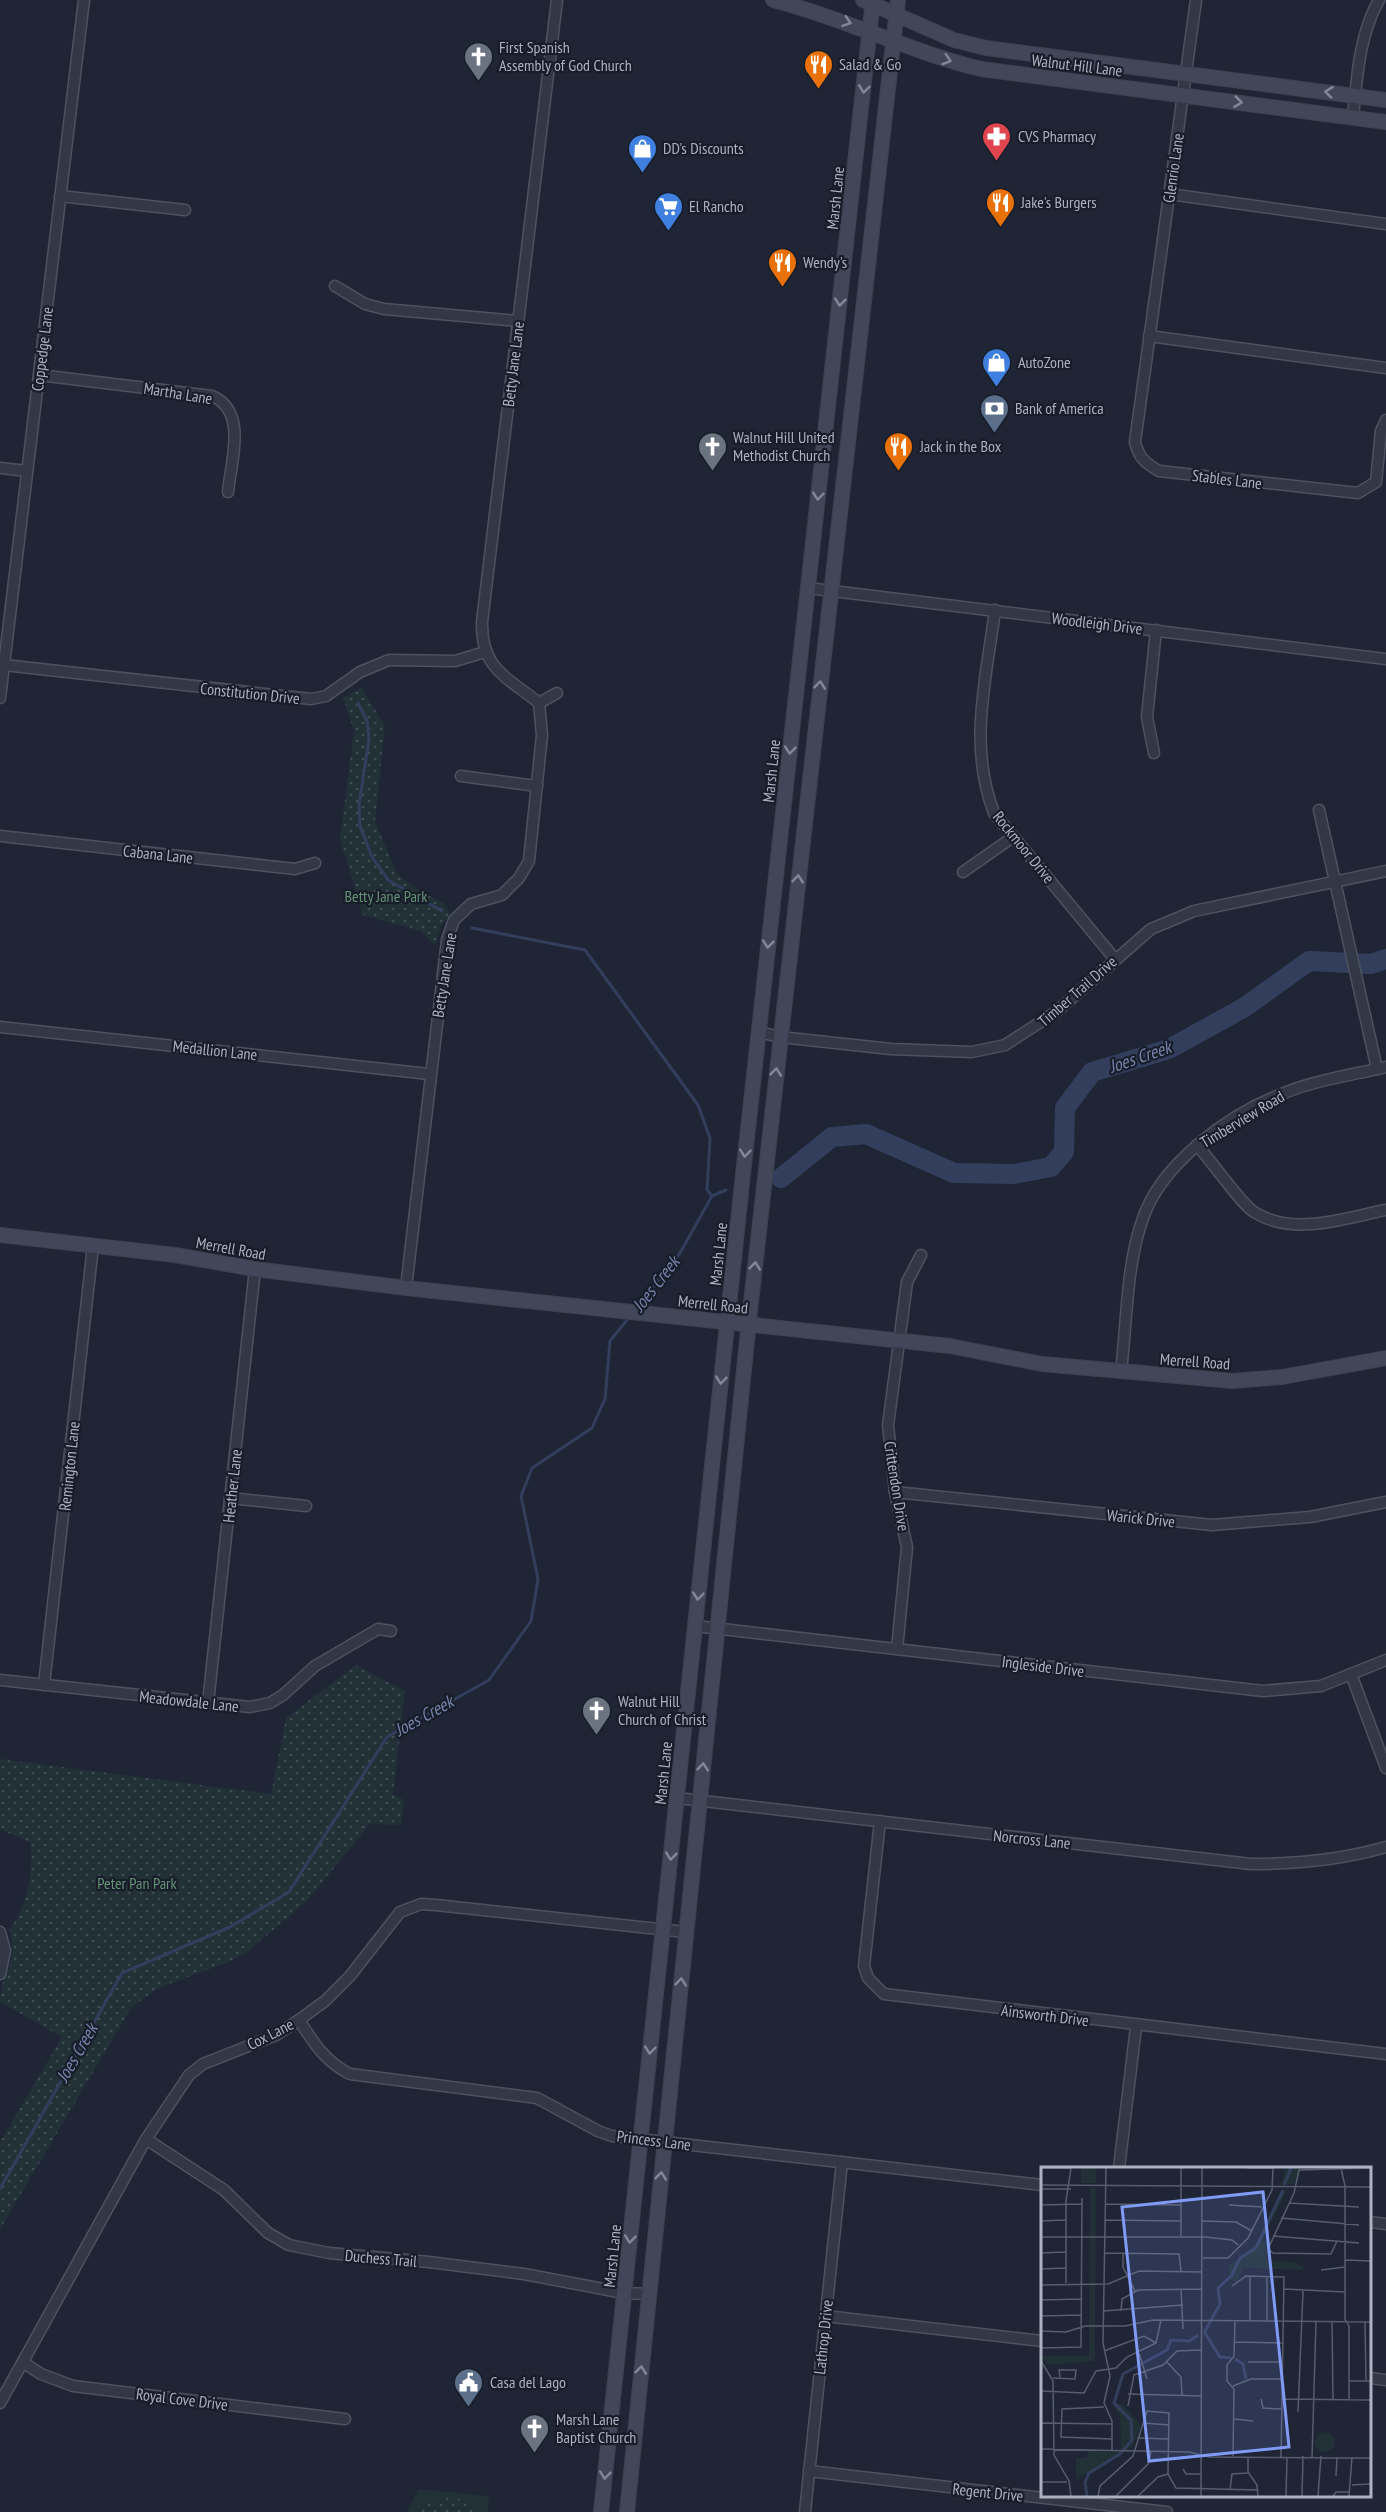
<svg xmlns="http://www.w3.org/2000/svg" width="1386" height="2512" font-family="'PT Sans Narrow',sans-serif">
	<defs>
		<pattern id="park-dots" width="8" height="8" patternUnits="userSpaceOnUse" patternTransform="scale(1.5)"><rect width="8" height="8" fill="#213136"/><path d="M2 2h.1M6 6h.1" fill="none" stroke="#3f4c51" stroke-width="1.8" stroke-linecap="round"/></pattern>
	</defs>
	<rect width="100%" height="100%" fill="#1f2535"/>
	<path fill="#213136" d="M418 2489 489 2496 488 2512H407Z"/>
	<g fill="url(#park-dots)">
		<path d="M361 687 385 726 375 822 397 874 420 891 444 903 450 914 441 926 435 945 421 931 363 915 340 839 354 731 343 698Z"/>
		<path d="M356 1665 405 1691 393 1795 404 1800 401 1825 370 1824 305 1903 247 1952 229 1962 158 1988 131 2008 0 2229V2142L62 2037 0 2002C0 1972 20 1967 9 1930 28 1904 33 1875 31 1843L0 1829V1759L271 1794 286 1718Z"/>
		<path d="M447 2497 471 2501 472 2512H414L422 2500 443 2504Z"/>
	</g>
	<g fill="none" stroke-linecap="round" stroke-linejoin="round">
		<g stroke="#333e5d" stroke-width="3">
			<path d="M358 703 367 721 369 739 359 805 360 826 372 857 388 880 442 911"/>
			<path d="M472 928 585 950 698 1105 710 1138 707 1190 712 1196"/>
			<path d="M637 1308 680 1253 712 1196 726 1190"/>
			<path d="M0 2189 122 1973 230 1927 289 1892 387 1737 489 1680 531 1621 538 1579 521 1496 532 1468 592 1428 605 1399 610 1341 631 1315"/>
		</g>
		<path stroke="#333e5d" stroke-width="20" d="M781 1178 832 1137 866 1134 954 1173 1014 1174 1051 1167 1064 1152 1065 1108 1092 1072 1169 1049 1245 1007 1309 961 1371 964 1386 959"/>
		<defs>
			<g id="street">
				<path d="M1196 0 1135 442C1139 458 1145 463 1159 471L1358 493 1376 482 1381 431 1386 420"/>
				<path d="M1353 117C1357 78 1359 35 1379 0"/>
				<path d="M1169 194 1386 224"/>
				<path d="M60 196 185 210"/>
				<path d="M335 286 365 304 384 309 518 321"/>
				<path d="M1149 336 1386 368"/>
				<path d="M39 375 212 396C248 411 231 461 228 492"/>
				<path d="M0 468 27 471"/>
				<path d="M808 588 1386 659"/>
				<path d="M995 610C986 681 968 744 994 813L1114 958"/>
				<path d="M4 665 311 699 326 696 360 672 389 660 455 661 485 652"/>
				<path d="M0 698 84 0"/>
				<path d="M539 703 557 693"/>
				<path d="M1154 753 1147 717 1156 630"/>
				<path d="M461 776 537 786"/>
				<path d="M1319 810 1377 1069"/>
				<path d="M0 836 295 869 315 863"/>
				<path d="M963 872 1013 837"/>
				<path d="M0 1027 429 1074"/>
				<path d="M759 1032 780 1037 891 1049 972 1052 1005 1045 1056 1012 1151 929 1194 911 1386 871"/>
				<path d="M1197 1145C1210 1159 1241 1204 1254 1212 1294 1237 1344 1218 1386 1210"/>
				<path d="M406 1288 447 940 454 920 471 904 502 895 519 878 529 861 542 735 539 703C507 677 481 669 482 622L557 0"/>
				<path d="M1121 1371C1127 1322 1126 1268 1142 1221 1160 1164 1229 1114 1284 1093 1316 1080 1352 1075 1386 1067"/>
				<path d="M895 1492 1212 1525 1310 1517 1386 1502"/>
				<path d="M230 1498 306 1506"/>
				<path d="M695 1626 1263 1691 1321 1686 1386 1660"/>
				<path d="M897 1649 907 1547 895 1492 888 1425 907 1282 921 1255"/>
				<path d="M1351 1674 1386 1768"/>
				<path d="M0 1680 250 1707 270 1703 283 1695 315 1666 378 1629 391 1631"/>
				<path d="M44 1685 93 1246"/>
				<path d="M208 1703 255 1269"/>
				<path d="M677 1798 1251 1864C1298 1864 1341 1860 1386 1847"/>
				<path d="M880 1821 864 1966 868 1978 884 1994 1386 2054"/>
				<path d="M0 1932 5 1951 0 1974"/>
				<path d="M299 2020C313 2042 325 2062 350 2074L537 2098 598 2131 612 2136 1042 2185"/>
				<path d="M146 2139 224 2190 268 2233 289 2245 329 2253 429 2262 524 2274 624 2293 649 2294"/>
				<path d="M1119 2168 1136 2027"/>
				<path d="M1370 2222 1386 2224"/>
				<path d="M825 2316 1042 2341"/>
				<path d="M24 2363 41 2374 73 2386 345 2419"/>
				<path d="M1370 2378 1386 2380"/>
				<path d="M0 2403 146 2139 189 2075 203 2064 276 2035 299 2020 325 2001 350 1976 400 1912 421 1904 436 1905 686 1932"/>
				<path d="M809 2471 1167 2512"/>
				<path d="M805 2512 842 2162"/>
			</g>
			<g id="secondary">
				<path d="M773 0C844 18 910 52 981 69L1386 122"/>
				<path d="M863 0 954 40 986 48 1386 100"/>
				<path d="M0 1235 175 1255 255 1269 406 1288 950 1346 1042 1364 1233 1381 1282 1377 1386 1358"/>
				<path d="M601 2512 743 1174 873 0"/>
				<path d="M627 2512 750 1311 898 0"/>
			</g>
		</defs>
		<use href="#street" stroke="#4d5261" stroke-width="13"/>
		<use href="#secondary" stroke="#3c414f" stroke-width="16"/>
		<use href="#street" stroke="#333846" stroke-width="10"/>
		<use href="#secondary" stroke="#414659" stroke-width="14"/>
	</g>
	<defs><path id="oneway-chevron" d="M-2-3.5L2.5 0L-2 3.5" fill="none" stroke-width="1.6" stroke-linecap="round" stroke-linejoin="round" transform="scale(1.5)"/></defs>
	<g stroke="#828799">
		<use href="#oneway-chevron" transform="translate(847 22) rotate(19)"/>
		<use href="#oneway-chevron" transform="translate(947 60) rotate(18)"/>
		<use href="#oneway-chevron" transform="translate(864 89) rotate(97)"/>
		<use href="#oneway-chevron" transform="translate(1329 92) rotate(-173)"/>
		<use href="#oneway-chevron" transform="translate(1238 102) rotate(7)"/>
		<use href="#oneway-chevron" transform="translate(840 302) rotate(96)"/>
		<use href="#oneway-chevron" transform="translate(818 496) rotate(96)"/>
		<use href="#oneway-chevron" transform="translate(820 685) rotate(-84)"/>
		<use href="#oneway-chevron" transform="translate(790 750) rotate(96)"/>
		<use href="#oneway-chevron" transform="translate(798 879) rotate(-84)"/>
		<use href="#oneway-chevron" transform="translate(768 944) rotate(96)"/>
		<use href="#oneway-chevron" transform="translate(776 1072) rotate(-84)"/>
		<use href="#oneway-chevron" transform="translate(745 1153) rotate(96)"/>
		<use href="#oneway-chevron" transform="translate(755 1266) rotate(-84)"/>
		<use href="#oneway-chevron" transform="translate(721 1380) rotate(96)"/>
		<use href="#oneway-chevron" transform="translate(698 1596) rotate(96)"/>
		<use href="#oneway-chevron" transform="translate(703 1767) rotate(-84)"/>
		<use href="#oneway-chevron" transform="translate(671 1856) rotate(96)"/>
		<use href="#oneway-chevron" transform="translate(681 1982) rotate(-84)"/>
		<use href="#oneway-chevron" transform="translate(650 2050) rotate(96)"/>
		<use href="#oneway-chevron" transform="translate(661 2176) rotate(-84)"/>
		<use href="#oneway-chevron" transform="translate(630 2239) rotate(96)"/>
		<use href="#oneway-chevron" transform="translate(641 2370) rotate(-84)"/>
		<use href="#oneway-chevron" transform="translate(605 2475) rotate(96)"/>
	</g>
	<defs>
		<symbol id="church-pin" viewBox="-11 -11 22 30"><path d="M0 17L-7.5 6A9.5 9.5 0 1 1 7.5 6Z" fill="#6b7280" stroke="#181d2a"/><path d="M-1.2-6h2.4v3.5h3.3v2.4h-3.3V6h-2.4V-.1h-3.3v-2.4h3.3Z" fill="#fff"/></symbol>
		<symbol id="restaurant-pin" viewBox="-11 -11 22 30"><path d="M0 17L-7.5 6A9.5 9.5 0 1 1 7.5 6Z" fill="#e8710a" stroke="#181d2a"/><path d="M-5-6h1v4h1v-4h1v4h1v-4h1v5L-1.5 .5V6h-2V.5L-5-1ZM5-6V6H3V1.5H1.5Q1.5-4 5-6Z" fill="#fff"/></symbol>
		<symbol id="pharmacy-pin" viewBox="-11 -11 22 30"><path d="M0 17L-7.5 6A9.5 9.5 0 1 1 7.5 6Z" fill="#e0444e" stroke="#181d2a"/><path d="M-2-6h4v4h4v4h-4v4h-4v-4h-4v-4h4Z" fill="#fff"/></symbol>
		<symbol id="shop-pin" viewBox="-11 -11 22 30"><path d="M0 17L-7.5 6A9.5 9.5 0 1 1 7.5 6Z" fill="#3f7fe0" stroke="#181d2a"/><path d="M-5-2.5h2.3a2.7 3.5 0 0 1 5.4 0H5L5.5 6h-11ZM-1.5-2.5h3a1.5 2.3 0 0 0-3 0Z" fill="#fff"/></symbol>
		<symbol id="supermarket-pin" viewBox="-11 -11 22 30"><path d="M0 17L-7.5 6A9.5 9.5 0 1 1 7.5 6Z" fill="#3f7fe0" stroke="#181d2a"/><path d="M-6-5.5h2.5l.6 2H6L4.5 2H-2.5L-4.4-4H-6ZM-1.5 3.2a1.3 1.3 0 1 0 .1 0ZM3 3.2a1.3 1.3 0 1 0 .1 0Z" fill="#fff"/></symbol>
		<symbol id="bank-pin" viewBox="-11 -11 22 30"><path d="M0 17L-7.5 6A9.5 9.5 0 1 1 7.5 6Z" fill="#5c6f8a" stroke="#181d2a"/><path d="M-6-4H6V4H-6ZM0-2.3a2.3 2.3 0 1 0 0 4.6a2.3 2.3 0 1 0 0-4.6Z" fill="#fff"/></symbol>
		<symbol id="civic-pin" viewBox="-11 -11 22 30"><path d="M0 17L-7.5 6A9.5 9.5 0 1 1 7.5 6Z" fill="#5c6f8a" stroke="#181d2a"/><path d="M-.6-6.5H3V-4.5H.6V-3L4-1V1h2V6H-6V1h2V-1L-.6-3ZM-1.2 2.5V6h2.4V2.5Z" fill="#fff"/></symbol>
	</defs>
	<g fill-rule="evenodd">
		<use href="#church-pin" x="462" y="40" width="33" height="45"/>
		<use href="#restaurant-pin" x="802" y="48" width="33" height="45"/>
		<use href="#pharmacy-pin" x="980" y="120" width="33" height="45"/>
		<use href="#shop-pin" x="626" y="132" width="33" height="45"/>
		<use href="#restaurant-pin" x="984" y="186" width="33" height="45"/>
		<use href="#supermarket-pin" x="652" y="190" width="33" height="45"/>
		<use href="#restaurant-pin" x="766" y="246" width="33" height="45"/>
		<use href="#shop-pin" x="980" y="346" width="33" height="45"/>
		<use href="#bank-pin" x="978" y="392" width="33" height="45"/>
		<use href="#church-pin" x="696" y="430" width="33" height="45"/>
		<use href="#restaurant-pin" x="882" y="430" width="33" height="45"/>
		<use href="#church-pin" x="580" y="1694" width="33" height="45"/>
		<use href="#civic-pin" x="452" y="2366" width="33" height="45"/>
		<use href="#church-pin" x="518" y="2412" width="33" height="45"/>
	</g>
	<g text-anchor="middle" stroke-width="4.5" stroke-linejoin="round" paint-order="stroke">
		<g font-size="16" fill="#adb2c3" stroke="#181d2a" text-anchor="start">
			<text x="499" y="53">First Spanish<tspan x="499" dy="18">Assembly of God Church</tspan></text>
			<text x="839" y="70">Salad &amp; Go</text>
			<text x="1018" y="142">CVS Pharmacy</text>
			<text x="663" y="154">DD's Discounts</text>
			<text x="1021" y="208">Jake's Burgers</text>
			<text x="689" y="212">El Rancho</text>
			<text x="803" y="268">Wendy's</text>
			<text x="1018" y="368">AutoZone</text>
			<text x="1015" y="414">Bank of America</text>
			<text x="733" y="443">Walnut Hill United<tspan x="733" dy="18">Methodist Church</tspan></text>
			<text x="920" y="452">Jack in the Box</text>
			<text x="618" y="1707">Walnut Hill<tspan x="618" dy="18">Church of Christ</tspan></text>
			<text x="490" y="2388">Casa del Lago</text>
			<text x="556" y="2425">Marsh Lane<tspan x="556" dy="18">Baptist Church</tspan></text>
		</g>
		<g font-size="16" fill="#adb2c3" stroke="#181d2a">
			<text transform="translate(1077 65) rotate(7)" y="6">Walnut Hill Lane</text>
			<text transform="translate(1173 168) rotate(-82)" y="6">Glenrio Lane</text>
			<text transform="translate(835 198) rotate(-84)" y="6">Marsh Lane</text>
			<text transform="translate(42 349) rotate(-83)" y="6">Coppedge Lane</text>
			<text transform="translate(513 364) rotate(-83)" y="6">Betty Jane Lane</text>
			<text transform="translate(178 393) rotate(9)" y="6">Martha Lane</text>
			<text transform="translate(1227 479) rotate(7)" y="6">Stables Lane</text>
			<text transform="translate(1097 623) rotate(7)" y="6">Woodleigh Drive</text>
			<text transform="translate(250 693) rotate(6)" y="6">Constitution Drive</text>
			<text transform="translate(771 771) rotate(-84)" y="6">Marsh Lane</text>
			<text transform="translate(1024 847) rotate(51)" y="6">Rockmoor Drive</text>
			<text transform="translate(158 854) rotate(6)" y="6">Cabana Lane</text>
			<text transform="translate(444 975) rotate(-81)" y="6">Betty Jane Lane</text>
			<text transform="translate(1077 991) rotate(-41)" y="6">Timber Trail Drive</text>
			<text transform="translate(215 1050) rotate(6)" y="6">Medallion Lane</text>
			<text transform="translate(1242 1119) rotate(-31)" y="6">Timberview Road</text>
			<text transform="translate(231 1248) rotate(10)" y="6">Merrell Road</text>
			<text transform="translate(718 1254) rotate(-84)" y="6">Marsh Lane</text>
			<text transform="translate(713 1304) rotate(6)" y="6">Merrell Road</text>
			<text transform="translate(1195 1361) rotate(4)" y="6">Merrell Road</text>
			<text transform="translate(69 1466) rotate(-84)" y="6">Remington Lane</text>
			<text transform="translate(232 1486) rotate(-84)" y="6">Heather Lane</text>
			<text transform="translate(897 1486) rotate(81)" y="6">Crittendon Drive</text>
			<text transform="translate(1141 1518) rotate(6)" y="6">Warick Drive</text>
			<text transform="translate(1043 1666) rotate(7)" y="6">Ingleside Drive</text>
			<text transform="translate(189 1701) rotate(6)" y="6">Meadowdale Lane</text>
			<text transform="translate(663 1773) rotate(-84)" y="6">Marsh Lane</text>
			<text transform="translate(1032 1839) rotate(6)" y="6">Norcross Lane</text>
			<text transform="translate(1045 2015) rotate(7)" y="6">Ainsworth Drive</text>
			<text transform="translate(270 2034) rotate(-27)" y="6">Cox Lane</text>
			<text transform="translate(654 2140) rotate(7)" y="6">Princess Lane</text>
			<text transform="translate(612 2256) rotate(-84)" y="6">Marsh Lane</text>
			<text transform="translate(381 2258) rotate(5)" y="6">Duchess Trail</text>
			<text transform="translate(823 2337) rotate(-84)" y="6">Lathrop Drive</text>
			<text transform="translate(182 2399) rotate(7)" y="6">Royal Cove Drive</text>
			<text transform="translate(988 2492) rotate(6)" y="6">Regent Drive</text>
		</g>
		<g font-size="16" fill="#659277" stroke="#181d2a">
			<text x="386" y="902">Betty Jane Park</text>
			<text x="137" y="1889">Peter Pan Park</text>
		</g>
		<g font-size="18" font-style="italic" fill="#7584ab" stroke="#181d2a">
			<text transform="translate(1140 1057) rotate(-19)" y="6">Joes Creek</text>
			<text transform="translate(656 1284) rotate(-52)" y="6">Joes Creek</text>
			<text transform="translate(424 1716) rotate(-29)" y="6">Joes Creek</text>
			<text transform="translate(77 2053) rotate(-60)" y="6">Joes Creek</text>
		</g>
	</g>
	<g transform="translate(1041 2167)">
		<rect width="330" height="330" fill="#1f2535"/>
		<path d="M274 275a10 10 0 1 1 20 0a10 10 0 1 1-20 0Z" fill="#213136"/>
		<path d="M40 1H55V16H40ZM244 1H260L253 17H240ZM49 21H55L54 194 7 198 0 189H48ZM241 23H245L244 27 221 74 228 77 226 93 256 96 264 103 202 101 195 115 189 113 188 99 214 78ZM71 237H81L100 258 91 280 57 302 35 311V291H45L48 284H80L79 249Z" fill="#213136"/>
		<path fill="none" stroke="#333e5d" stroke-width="3" d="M243 18 250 1M163 166 179 137 177 121 191 108 199 91 215 81 242 23M164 166 179 190 190 191M194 192 202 197 205 212M46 329 44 315 48 306 79 287 91 273 90 253 73 236 82 207 126 183 130 173 149 174 157 168"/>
		<path fill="none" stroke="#585d6e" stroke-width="1.5" d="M0 1H30M65 1 62 176 69 209 63 236 71 254V283M206 1H231M300 1 304 19V152L308 159V233M0 18 330 20M0 22H30M248 36 318 40M64 37 140 38M0 38 41 37M188 38 221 40M240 51 318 58M64 53 140 54M0 54 25 53M160 54 195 55 211 64M232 69 318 76M0 70H164L191 73 197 78M140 70V1M296 74 290 87 232 86 227 82 253 26 258 3 330 1M0 86 25 85M64 86 138 87 140 104M82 87V100L94 124M162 91H187L207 71 231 23 232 1M304 93 330 94M0 102 25 101M280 103 304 100M25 116V34L30 1M0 118 67 117 98 104 160 105M191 119 205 109 243 110 240 290M243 122 304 125M140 123 142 162M0 133 40 132M62 144 142 138M80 144 81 132 97 123 160 122M0 149 40 148M209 154V109M226 154V109M291 155 292 233M324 155 325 214M0 164 25 165 44 159H84L112 153 330 155M194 175 241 176M0 181 40 180 41 31M63 184 103 169 115 176M98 186 106 212M0 194 12 214 13 288 28 314 30 329M125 194 140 210 141 228M207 195H241M12 211 34 212 35 203H18L19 210M308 214H330M192 219 210 212H241M0 224 43 226 55 204 75 201 86 190 115 176 120 153M87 227 160 229M220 232 222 241 240 242M241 232 330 233M87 239 93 208 122 198 136 184 161 183M63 240 21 242 20 270 71 272M257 245 262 124M193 252 212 254M0 256 71 257M102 256 128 258M96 271 127 272M0 275V256M0 282 148 285 168 290 330 291M192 289 193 222 186 214V198L193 189 194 153M207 290V305L216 318 217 329M271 291 275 155M142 302 145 307H160M295 309 296 290M0 315H26M311 318 330 317M189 323 191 307 207 306M57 329 59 319 92 289 106 244 128 246 127 307 135 321 217 323M75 329 107 297 110 285M97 329 117 310 127 307M160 329 161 1M245 329 246 290M261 329 262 289M277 329 280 289M292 329 295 325H308M308 329 311 290"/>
		<path fill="#7f9bf5" fill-opacity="0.15" stroke="#7f9bf5" stroke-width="3" d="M222 25 248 280 108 294 81 40Z"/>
		<rect width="330" height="330" fill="none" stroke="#adb2c3" stroke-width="3"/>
	</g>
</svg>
